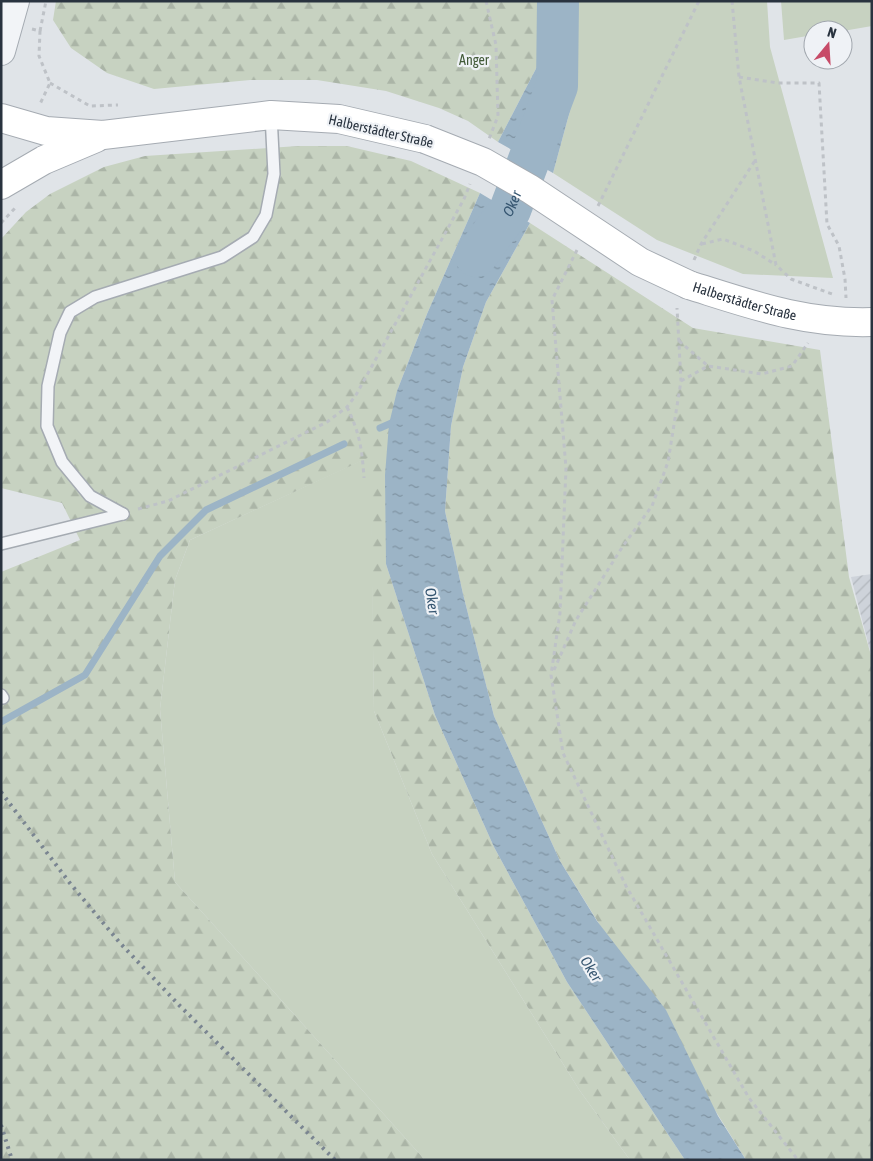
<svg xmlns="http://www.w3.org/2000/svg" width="873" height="1161" font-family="'Asap Condensed',sans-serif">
	<defs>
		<pattern id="industrial-furrows" width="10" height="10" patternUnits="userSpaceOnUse" patternTransform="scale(1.25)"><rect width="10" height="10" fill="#ced3da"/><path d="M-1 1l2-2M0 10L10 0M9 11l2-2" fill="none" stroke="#b1b6bc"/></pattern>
		<pattern id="forest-firs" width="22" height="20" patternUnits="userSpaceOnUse" patternTransform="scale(1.25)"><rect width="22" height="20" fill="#c7d2c1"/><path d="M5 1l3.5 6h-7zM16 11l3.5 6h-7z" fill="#abb5a7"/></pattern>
		<pattern id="water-ripples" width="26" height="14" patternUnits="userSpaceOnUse" patternTransform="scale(1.25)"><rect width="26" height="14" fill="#9cb4c6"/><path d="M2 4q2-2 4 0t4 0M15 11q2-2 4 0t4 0" fill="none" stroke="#7f93a2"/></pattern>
	</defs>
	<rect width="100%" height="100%" fill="#e0e4e8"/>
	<path fill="url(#industrial-furrows)" d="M872 574V658L851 577Z"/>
	<g fill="#c7d2c1">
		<path d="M572 1H767L770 47 833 278 743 274 657 240 553 173 571 107 576 45Z"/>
		<path d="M781 1H872V26L843 31 813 30V35L784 40Z"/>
		<path d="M371 456 374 711 432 854 580 1091 630 1160H425L175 882 160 709 175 580 190 540Z"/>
	</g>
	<g fill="url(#forest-firs)">
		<path d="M56 1H539L541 59 498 142 468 121 439 108 386 91 317 80H250L154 89 107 73 71 48 53 20Z"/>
		<path d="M298 146H347L411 161 480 193 427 314 397 391 386 564 435 715 494 847 567 982 685 1160H630L580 1091 432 854 374 711 370 457 190 540 175 580 160 709 175 882 425 1160H1V572L80 540 62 503 1 488V239L26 212 50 194 104 167 145 156Z"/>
		<path d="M530 223 693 328 820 350 849 577 872 659V1160H746L560 861 494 716 463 594 445 511 451 426 463 367 486 302Z"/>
	</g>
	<g fill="url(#water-ripples)">
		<path d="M539 1H572L576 45 571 107 553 173 498 142 541 59Z"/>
		<path d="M480 193 530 223 486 302 463 367 451 426 445 511 463 594 494 716 560 861 597 921 666 1010 718 1116 746 1160H685L567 982 494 847 435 715 386 564 385 475 389 424 397 391 427 314Z"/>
	</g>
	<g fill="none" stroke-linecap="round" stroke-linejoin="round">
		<g stroke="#9cb4c6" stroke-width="7">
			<path d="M380 428 396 421"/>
			<path d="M1 722 85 675 160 556 206 510 344 444"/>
		</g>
		<path stroke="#9cb4c6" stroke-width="42" id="s1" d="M476 256 510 210 557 86 558 1"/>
		<defs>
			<g id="service">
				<path d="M123 514 90 496 62 462 47 426 48 386 60 333 70 312 95 297 222 257 253 237 266 215 274 174 271 115"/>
				<path d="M1 544 123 514"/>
				<path d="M1 695 3 698"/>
			</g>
			<path id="tertiary" d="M1 51 15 1"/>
			<g id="secondary">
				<path d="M1 118 46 131 103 135 271 115 339 119 425 139"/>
				<path d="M1 185 44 160 96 138"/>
				<path id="s2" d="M689 285C753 305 804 324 872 322"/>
			</g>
		</defs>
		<use href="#service" stroke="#a5abb2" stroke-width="14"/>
		<use href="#tertiary" stroke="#a5abb2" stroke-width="30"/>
		<use href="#secondary" stroke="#a5abb2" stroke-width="30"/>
		<g stroke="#bec2c7" stroke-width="3" stroke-dasharray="4 4" stroke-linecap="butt">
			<path d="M486 1 496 45 498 116 489 139"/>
			<path d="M732 1 739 77 776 265 791 279 832 294"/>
			<path d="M32 29 40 31 39 56 50 83 40 104"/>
			<path d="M40 31 46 1"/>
			<path d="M739 77 778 83H819L827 224 839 246 845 279 846 298"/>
			<path d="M50 83 90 106 118 105"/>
			<path d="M598 206 699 1"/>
			<path d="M1 223 16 207"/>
			<path d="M702 244 723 239 754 251 776 265"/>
			<path d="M577 250 552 300 566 468 560 613 551 675 563 753 626 886 749 1098 798 1160"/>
			<path d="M694 260 701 244 756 159"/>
			<path d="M679 341 708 366"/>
			<path d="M681 381 708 366 762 374 792 366 808 343"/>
			<path d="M347 407C360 434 362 449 364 478"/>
			<path d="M138 509 168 501 327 422 347 407 356 395 464 199 470 184"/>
			<path d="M554 670 576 620 623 546 652 506 668 462 681 381 677 308"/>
		</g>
		<use href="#service" stroke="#f2f4f7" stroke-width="11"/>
		<use href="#tertiary" stroke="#f2f4f7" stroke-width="28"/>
		<use href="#secondary" stroke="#fff" stroke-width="28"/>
		<g stroke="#7a8591" stroke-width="4" stroke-dasharray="2.5 5" stroke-linecap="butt">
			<path d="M1 792 69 882 120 943 179 1005 335 1160"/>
			<path d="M1 1125 12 1160"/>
		</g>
		<defs>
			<path id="secondary-bridge" d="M425 139 483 162 530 189 640 262 689 285"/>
		</defs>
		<use href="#secondary-bridge" stroke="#a5abb2" stroke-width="30" stroke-linecap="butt"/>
		<use href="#secondary-bridge" stroke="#fff" stroke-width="28"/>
	</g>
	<g text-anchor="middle" stroke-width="4.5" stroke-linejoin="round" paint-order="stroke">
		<g font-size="14" fill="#415a37" stroke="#eff2f6">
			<text x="474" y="65">Anger</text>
		</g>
		<g font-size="14" fill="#29333f" stroke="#eff2f6">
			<text transform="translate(381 131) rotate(13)" y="5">Halberstädter Straße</text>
			<text dy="5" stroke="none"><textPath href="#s2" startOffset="58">Halberstädter Straße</textPath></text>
		</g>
		<g font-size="15" font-style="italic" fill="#355570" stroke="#eff2f6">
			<text dy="5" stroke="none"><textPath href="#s1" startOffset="64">Oker</textPath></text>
			<text transform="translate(432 601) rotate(81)" y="5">Oker</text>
			<text transform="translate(591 969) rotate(58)" y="5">Oker</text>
		</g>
	</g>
	<rect width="873" height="1161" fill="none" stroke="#29333f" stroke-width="5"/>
	<g transform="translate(828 45) rotate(18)"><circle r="24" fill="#eff2f6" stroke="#a0a6ad"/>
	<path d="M0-4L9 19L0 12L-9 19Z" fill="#c74b68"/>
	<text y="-8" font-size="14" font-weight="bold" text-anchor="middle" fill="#29333f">N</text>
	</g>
</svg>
